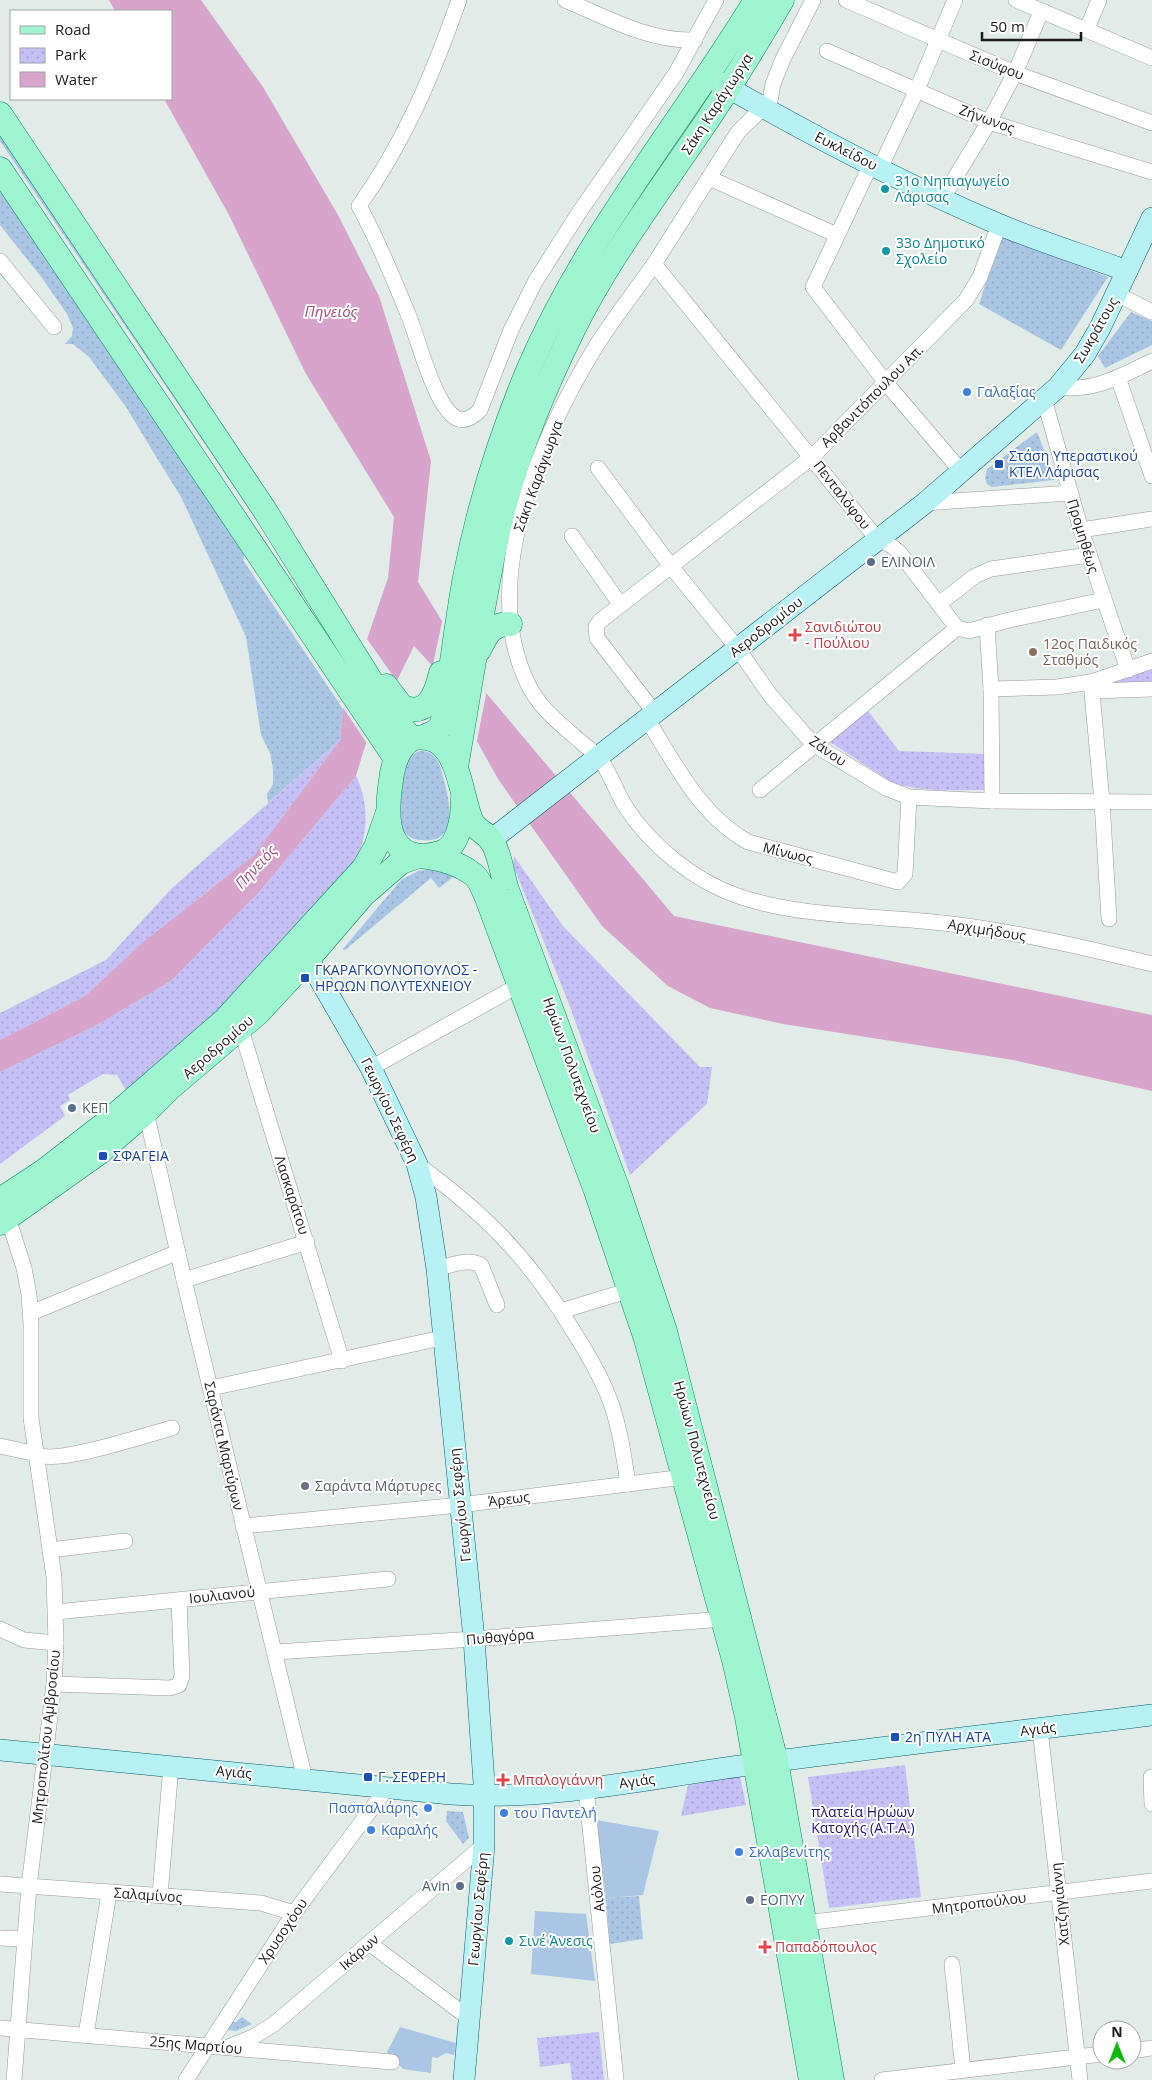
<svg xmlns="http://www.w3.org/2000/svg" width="1152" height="2080" font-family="'Open Sans',sans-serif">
	<defs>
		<pattern id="grass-dots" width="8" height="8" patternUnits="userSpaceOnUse" patternTransform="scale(1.25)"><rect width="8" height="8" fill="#aac6e4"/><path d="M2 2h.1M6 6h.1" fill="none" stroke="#92aac3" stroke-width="1.8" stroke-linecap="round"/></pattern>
		<pattern id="park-dots" width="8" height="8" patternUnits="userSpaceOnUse" patternTransform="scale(1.25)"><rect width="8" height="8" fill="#c5c0f5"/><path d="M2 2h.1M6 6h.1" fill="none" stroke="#a9a4d1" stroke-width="1.8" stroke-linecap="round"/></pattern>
	</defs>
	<rect width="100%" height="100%" fill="#e1ece9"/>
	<g fill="url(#grass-dots)">
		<path d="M0 129 262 518 259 524 0 141Z"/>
		<path d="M0 190 245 553 243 560 343 709 340 740 268 803 267 794 273 784V769L270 753 261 735 246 637 235 613 181 497 155 455 126 407 89 357 73 344H65L72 336 73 328 67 314 42 278 0 225Z"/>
		<path d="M1001 237 1108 277 1061 350 979 304Z"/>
		<path d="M1131 312 1152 321V345L1105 368 1098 356Z"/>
		<path d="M1037 432 1055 478 1054 480 992 487 987 484 985 478 987 469Z"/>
		<path d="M420 751C426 751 430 752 434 756 441 763 442 775 445 784 451 807 457 845 420 840 410 839 404 834 399 825 396 818 400 778 402 769 405 760 413 753 420 751Z"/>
		<path d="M433 869 457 874 439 888 431 878 345 950H342L401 880 418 871Z"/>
		<path d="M447 1811 463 1812 469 1838 463 1844 446 1821Z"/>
		<path d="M639 1896 643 1939 610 1944 606 1898Z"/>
		<path d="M242 2017 252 2024 236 2031 228 2030 232 2022H236Z"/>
	</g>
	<g fill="url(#park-dots)">
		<path d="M1152 667V683H1112L1114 681Z"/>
		<path d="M865 707 899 751 987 754V790C955 790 922 793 891 782L827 740Z"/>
		<path d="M340 740 254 855 143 942 85 996 0 1040V1013L106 960 171 889Z"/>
		<path d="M356 776C369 802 369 836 355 861L222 1009 126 1090 117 1075 103 1074 68 1095 70 1100 60 1106 65 1116 0 1164V1072L97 1025 171 981 260 891Z"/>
		<path d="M514 856 563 926 700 1067H712L707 1104 630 1175 569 1004 513 865Z"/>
		<path d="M905 1765 921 1897 829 1908 808 1777Z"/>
		<path d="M740 1776 746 1805 681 1816 688 1785Z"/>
		<path d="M599 2032 604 2080H572L570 2063 540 2067 537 2038Z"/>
	</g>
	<g fill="#aac6e4">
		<path d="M596 1820 659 1831 643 1895 606 1898Z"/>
		<path d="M535 1911 586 1914 595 1981 531 1974Z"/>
		<path d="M400 2027 456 2043 454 2055 446 2053 437 2058 432 2057 431 2073 403 2069 387 2052Z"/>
	</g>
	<path fill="#d7a4cc" d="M109 0H201L263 87 338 215 379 296 431 461 418 582 487 694 674 916 1152 1015V1091L1013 1060 783 1024 710 1008 668 986 602 926 498 779 439 673 414 646 366 743 356 776 260 891 171 981 97 1025 0 1072V1040L85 996 143 942 254 855 340 740 343 709 388 578 394 517 306 374 229 215 164 99H171V11H115Z"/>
	<g fill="#e1ece9">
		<path d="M443 617 487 690 476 745 432 669Z"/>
		<path d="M365 636 398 683 368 745 342 706Z"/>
	</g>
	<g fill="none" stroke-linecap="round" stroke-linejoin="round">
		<defs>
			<g id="street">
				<path d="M459 0C433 74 405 141 359 206 378 240 393 278 408 314 418 338 434 405 456 418 465 423 474 416 480 410L511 330 535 282 578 214 676 73 716 0"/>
				<path d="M565 0C606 17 649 42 695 40"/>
				<path d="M813 0 783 59 773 84 770 101 739 131 731 143C706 183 681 222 656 261 637 289 616 315 598 343 542 433 478 579 527 682 538 707 560 724 580 741 586 747 595 752 600 759 610 773 616 791 625 806 650 845 694 881 738 896 803 918 876 915 943 923 1013 931 1083 947 1152 964"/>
				<path d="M846 0 1015 73 1152 123"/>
				<path d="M1016 0 1152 58"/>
				<path d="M1087 29 1099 0"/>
				<path d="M827 51 989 122 1152 172"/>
				<path d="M871 164 813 287 886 383 961 471"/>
				<path d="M880 168 916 92 955 0"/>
				<path d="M709 178 837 235"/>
				<path d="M942 199 989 122 1015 73 1041 12"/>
				<path d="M0 261 54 327"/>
				<path d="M654 264 878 540 889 544 899 552 957 628 969 631 1009 620 1103 600"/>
				<path d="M1117 294 1152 312"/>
				<path d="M1118 377 1152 476"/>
				<path d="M1058 387C1094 392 1121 376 1152 361"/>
				<path d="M1044 399 1081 530 1128 670"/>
				<path d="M598 468 670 565 738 649 770 695 813 744 828 753 886 788 909 797 992 801 1152 802"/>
				<path d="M925 503 1070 493"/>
				<path d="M1081 530 1152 519"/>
				<path d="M572 536 620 604"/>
				<path d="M939 604 975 576 991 569 1089 555"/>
				<path d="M987 625 991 689 992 801"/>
				<path d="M1091 682 1102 801 1109 919"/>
				<path d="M991 689 1057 687 1091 682 1152 661"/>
				<path d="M1092 691 1152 689"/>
				<path d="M655 713 597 638 596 627 600 621 812 457 966 300 980 277 999 225"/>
				<path d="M647 719C675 764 700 815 748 842L898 882 905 874 909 797"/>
				<path d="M760 790 957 628"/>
				<path d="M241 1029 342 1361"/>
				<path d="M371 1068 519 985"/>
				<path d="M146 1112 184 1280 305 1779"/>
				<path d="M417 1164C485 1214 527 1256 572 1329 587 1353 601 1376 611 1403 620 1429 624 1457 628 1484"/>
				<path d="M8 1218 24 1268 29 1294 31 1324V1418L54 1577 56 1643 54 1684 29 1886 14 2080"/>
				<path d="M437 1269C451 1265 468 1258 481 1265L497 1305"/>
				<path d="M184 1280 307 1242"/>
				<path d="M561 1311 630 1290"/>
				<path d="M31 1313 178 1252"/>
				<path d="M211 1388 446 1337"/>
				<path d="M0 1446 37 1454C55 1466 148 1434 172 1428"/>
				<path d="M243 1526 460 1505 684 1477"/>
				<path d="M50 1550 125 1541"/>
				<path d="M56 1612 388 1579"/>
				<path d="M0 1629 24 1640 56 1643"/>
				<path d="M276 1652 474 1639 723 1619"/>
				<path d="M54 1684 170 1688 179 1685 182 1676 179 1600"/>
				<path d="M1040 1729 1080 2080"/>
				<path d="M1151 1777 1152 1804"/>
				<path d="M586 1788 616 2080"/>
				<path d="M0 1884 261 1903 294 1913"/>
				<path d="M160 1895 171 1766"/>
				<path d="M805 1923 1152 1881"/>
				<path d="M0 1938 24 1939"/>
				<path d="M369 1943 469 2018"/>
				<path d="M952 1964 963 2070"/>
				<path d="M0 2028 392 2062"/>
				<path d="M86 2035 109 1893"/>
				<path d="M231 2046 253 2037 274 2024 484 1845"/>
				<path d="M1132 2051 1152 2048"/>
				<path d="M186 2080 294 1913 387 1788"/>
				<path d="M882 2080 1102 2054"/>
			</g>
			<g id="secondary">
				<path d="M713 79C805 132 901 183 998 224 1040 242 1084 255 1127 271"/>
				<path d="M491 840 925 503 1058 387 1085 354 1100 328 1152 218"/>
				<path d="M308 959 371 1068 417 1164 426 1197 437 1269 474 1639 484 1783V1845L464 2080"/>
				<path d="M0 1750 451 1794C547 1801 645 1779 740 1766 877 1747 1015 1732 1152 1715"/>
			</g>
			<g id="primary">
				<path d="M0 114 264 509 389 710 411 739"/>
				<path d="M0 169 396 759"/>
				<path d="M479 650C487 634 491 624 510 624"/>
				<path d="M386 686 402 707C428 717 436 694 441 673"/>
				<path d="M424 737 435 732 442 725C451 676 456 626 465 577 479 505 501 434 530 366 587 234 682 122 756 0"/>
				<path d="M456 767C469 693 480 619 495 545 510 471 540 397 573 330 605 265 648 207 689 147 722 100 753 50 782 0"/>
				<path d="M425 856C431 855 439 854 445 851 460 842 463 815 463 799"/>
				<path d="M0 1200 44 1171 106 1123 225 1020 364 868 376 847 387 815"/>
				<path d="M0 1223 100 1152 146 1112 171 1087 258 1013 308 959 363 895 401 862 419 856"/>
				<path d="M811 2080 747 1717 734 1660 646 1339 596 1191 487 898C484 891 480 880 474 875 458 862 439 858 420 856 382 852 387 807 391 780 393 764 399 745 414 738 459 731 459 791 471 820 475 829 484 832 490 839 500 851 502 875 507 890L618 1190 665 1331 776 1761 832 2080"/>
			</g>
		</defs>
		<use href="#street" stroke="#989898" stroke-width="16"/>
		<use href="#secondary" stroke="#0c5e69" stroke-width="22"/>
		<use href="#primary" stroke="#0a8960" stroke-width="25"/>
		<use href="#street" stroke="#fff" stroke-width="15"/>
		<use href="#secondary" stroke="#b7f1f4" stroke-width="21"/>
		<use href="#primary" stroke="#9ef5d0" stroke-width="24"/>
	</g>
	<g fill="#0f9aa8" stroke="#fff" stroke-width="2">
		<circle cx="885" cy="189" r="5"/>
		<circle cx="886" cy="251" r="5"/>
		<circle cx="509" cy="1941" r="5"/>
	</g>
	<g fill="#3f7fe0" stroke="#fff" stroke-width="2">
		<circle cx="967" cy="392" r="5"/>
		<circle cx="428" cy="1808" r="5"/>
		<circle cx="504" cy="1813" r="5"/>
		<circle cx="371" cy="1830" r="5"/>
		<circle cx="739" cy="1852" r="5"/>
	</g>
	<g fill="#1a4fb4" stroke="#fff" stroke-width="2">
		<rect x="994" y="459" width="10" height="10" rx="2.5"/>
		<rect x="300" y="973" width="10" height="10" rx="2.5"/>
		<rect x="98" y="1151" width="10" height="10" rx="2.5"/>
		<rect x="890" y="1732" width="10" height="10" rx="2.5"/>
		<rect x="363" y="1772" width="10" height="10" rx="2.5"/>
	</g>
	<g fill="#5c6f8a" stroke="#fff" stroke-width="2">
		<circle cx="871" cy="562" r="5"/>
		<circle cx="72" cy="1108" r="5"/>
		<circle cx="460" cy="1886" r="5"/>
		<circle cx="750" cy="1900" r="5"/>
	</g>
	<g fill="#e0444e" stroke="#fff" stroke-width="2">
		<path d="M792.5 627.5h5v5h5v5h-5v5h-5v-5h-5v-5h5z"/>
		<path d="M500.5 1772.5h5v5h5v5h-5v5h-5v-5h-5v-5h5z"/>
		<path d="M762.5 1939.5h5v5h5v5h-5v5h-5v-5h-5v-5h5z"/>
	</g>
	<circle fill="#8d6e63" stroke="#fff" stroke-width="2" cx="1033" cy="652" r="5"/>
	<circle fill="#6b7280" stroke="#fff" stroke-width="2" cx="305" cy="1486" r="5"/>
	<g text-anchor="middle" stroke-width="4" stroke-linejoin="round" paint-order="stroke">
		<g font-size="14" fill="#1b1b1b" stroke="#fff">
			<text transform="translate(997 65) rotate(22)" y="5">Σισύφου</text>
			<text transform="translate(717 104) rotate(-57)" y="5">Σάκη Καράγιωργα</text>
			<text transform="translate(987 119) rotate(20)" y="5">Ζήνωνος</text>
			<text transform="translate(846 151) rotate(27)" y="5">Ευκλείδου</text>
			<text transform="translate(1096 330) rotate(-60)" y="5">Σωκράτους</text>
			<text transform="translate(872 396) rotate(-45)" y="5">Αρβανιτόπουλου Απ.</text>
			<text transform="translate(538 476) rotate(-70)" y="5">Σάκη Καράγιωργα</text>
			<text transform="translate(842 495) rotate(52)" y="5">Πενταλόφου</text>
			<text transform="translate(1083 536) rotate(73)" y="5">Προμηθέως</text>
			<text transform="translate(766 627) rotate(-38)" y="5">Αεροδρομίου</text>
			<text transform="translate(828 751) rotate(35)" y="5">Ζάνου</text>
			<text transform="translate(788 853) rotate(14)" y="5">Μίνωος</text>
			<text transform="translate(987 930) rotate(9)" y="5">Αρχιμήδους</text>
			<text transform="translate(218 1047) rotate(-41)" y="5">Αεροδρομίου</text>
			<text transform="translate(572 1065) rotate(70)" y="5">Ηρώων Πολυτεχνείου</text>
			<text transform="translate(390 1110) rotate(64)" y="5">Γεωργίου Σεφέρη</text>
			<text transform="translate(292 1195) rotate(72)" y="5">Λασκαράτου</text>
			<text transform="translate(224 1446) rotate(77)" y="5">Σαράντα Μαρτύρων</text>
			<text transform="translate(697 1450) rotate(75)" y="5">Ηρώων Πολυτεχνείου</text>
			<text transform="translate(509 1499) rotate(-7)" y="5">Άρεως</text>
			<text transform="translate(460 1505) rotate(-96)" y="5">Γεωργίου Σεφέρη</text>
			<text transform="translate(222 1595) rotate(-6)" y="5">Ιουλιανού</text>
			<text transform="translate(500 1637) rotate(-5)" y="5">Πυθαγόρα</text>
			<text transform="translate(1038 1729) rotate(-7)" y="5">Αγιάς</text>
			<text transform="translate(46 1737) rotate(-84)" y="5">Μητροπολίτου Αμβροσίου</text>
			<text transform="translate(234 1772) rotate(5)" y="5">Αγιάς</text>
			<text transform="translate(637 1781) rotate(-8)" y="5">Αγιάς</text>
			<text transform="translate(597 1889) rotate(-96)" y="5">Αιόλου</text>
			<text transform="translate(148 1895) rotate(4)" y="5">Σαλαμίνος</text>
			<text transform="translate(979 1903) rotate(-7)" y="5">Μητροπούλου</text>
			<text transform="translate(1060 1904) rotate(-96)" y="5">Χατζηγιάννη</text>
			<text transform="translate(478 1909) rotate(-85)" y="5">Γεωργίου Σεφέρη</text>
			<text transform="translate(283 1931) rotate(-56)" y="5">Χρυσοχόου</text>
			<text transform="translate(359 1952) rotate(-41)" y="5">Ικάρων</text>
			<text transform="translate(196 2045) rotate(5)" y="5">25ης Μαρτίου</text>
		</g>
		<g font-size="14" fill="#0d838f" stroke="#fff" text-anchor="start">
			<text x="895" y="186">31ο Νηπιαγωγείο<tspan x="895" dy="16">Λάρισας</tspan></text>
			<text x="896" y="248">33ο Δημοτικό<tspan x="896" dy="16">Σχολείο</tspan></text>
			<text x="519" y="1946">Σινέ Άνεσις</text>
		</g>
		<g font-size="14" fill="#366cbe" stroke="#fff" text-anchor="start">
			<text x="977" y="397">Γαλαξίας</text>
			<text x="418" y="1813" text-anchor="end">Πασπαλιάρης</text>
			<text x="514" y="1818">του Παντελή</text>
			<text x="381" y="1835">Καραλής</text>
			<text x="749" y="1857">Σκλαβενίτης</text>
		</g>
		<g font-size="14" fill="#164399" stroke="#fff" text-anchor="start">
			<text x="1009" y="461">Στάση Υπεραστικού<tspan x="1009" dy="16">ΚΤΕΛ Λάρισας</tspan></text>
			<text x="315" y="975">ΓΚΑΡΑΓΚΟΥΝΟΠΟΥΛΟΣ -<tspan x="315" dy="16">ΗΡΩΩΝ ΠΟΛΥΤΕΧΝΕΙΟΥ</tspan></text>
			<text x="113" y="1161">ΣΦΑΓΕΙΑ</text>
			<text x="905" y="1742">2η ΠΥΛΗ ΑΤΑ</text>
			<text x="378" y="1782">Γ. ΣΕΦΕΡΗ</text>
		</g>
		<g font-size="14" fill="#4e5e75" stroke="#fff" text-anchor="start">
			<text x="881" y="567">ΕΛΙΝΟΙΛ</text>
			<text x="82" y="1113">ΚΕΠ</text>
			<text x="450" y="1891" text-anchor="end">Avin</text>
			<text x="760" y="1905">ΕΟΠΥΥ</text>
		</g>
		<g font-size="14" fill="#be3a42" stroke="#fff" text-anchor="start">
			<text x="805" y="632">Σανιδιώτου<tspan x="805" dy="16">- Πούλιου</tspan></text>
			<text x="513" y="1785">Μπαλογιάννη</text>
			<text x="775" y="1952">Παπαδόπουλος</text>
		</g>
		<g font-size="14" fill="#785e54" stroke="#fff" text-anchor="start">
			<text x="1043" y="649">12ος Παιδικός<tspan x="1043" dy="16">Σταθμός</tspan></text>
		</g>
		<g font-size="14" fill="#5b616d" stroke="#fff" text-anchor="start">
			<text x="315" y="1491">Σαράντα Μάρτυρες</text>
		</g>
		<g font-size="14" fill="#1b1271" stroke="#fff">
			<text x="863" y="1817">πλατεία Ηρώων<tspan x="863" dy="16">Κατοχής (Α.Τ.Α.)</tspan></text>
		</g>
		<g font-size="15" font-style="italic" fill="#a44f79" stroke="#fff">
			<text x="331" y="317">Πηνειός</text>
			<text transform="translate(256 867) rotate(-47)" y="5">Πηνειός</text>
		</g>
	</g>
	<rect x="10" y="10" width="162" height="90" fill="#ffffff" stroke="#a4a4a4"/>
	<rect x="20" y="26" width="25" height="8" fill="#9ef5d0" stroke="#a4a4a4"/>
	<text x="55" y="35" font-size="15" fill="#1b1b1b">Road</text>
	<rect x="20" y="48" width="25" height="15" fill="url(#park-dots)" stroke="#a4a4a4"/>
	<text x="55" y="60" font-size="15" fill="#1b1b1b">Park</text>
	<rect x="20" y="72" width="25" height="15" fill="#d7a4cc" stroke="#a4a4a4"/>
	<text x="55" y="85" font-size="15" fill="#1b1b1b">Water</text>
	<g transform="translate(1117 2045)"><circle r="24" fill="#ffffff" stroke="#a4a4a4"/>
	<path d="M0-4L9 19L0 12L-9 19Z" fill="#0dba0e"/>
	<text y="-8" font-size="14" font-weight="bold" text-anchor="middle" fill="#1b1b1b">N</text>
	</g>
	<path d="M982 32v8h99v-8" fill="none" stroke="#1b1b1b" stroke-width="2.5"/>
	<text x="990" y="32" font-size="15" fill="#1b1b1b" stroke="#ffffff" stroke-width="4" paint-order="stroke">50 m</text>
</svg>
